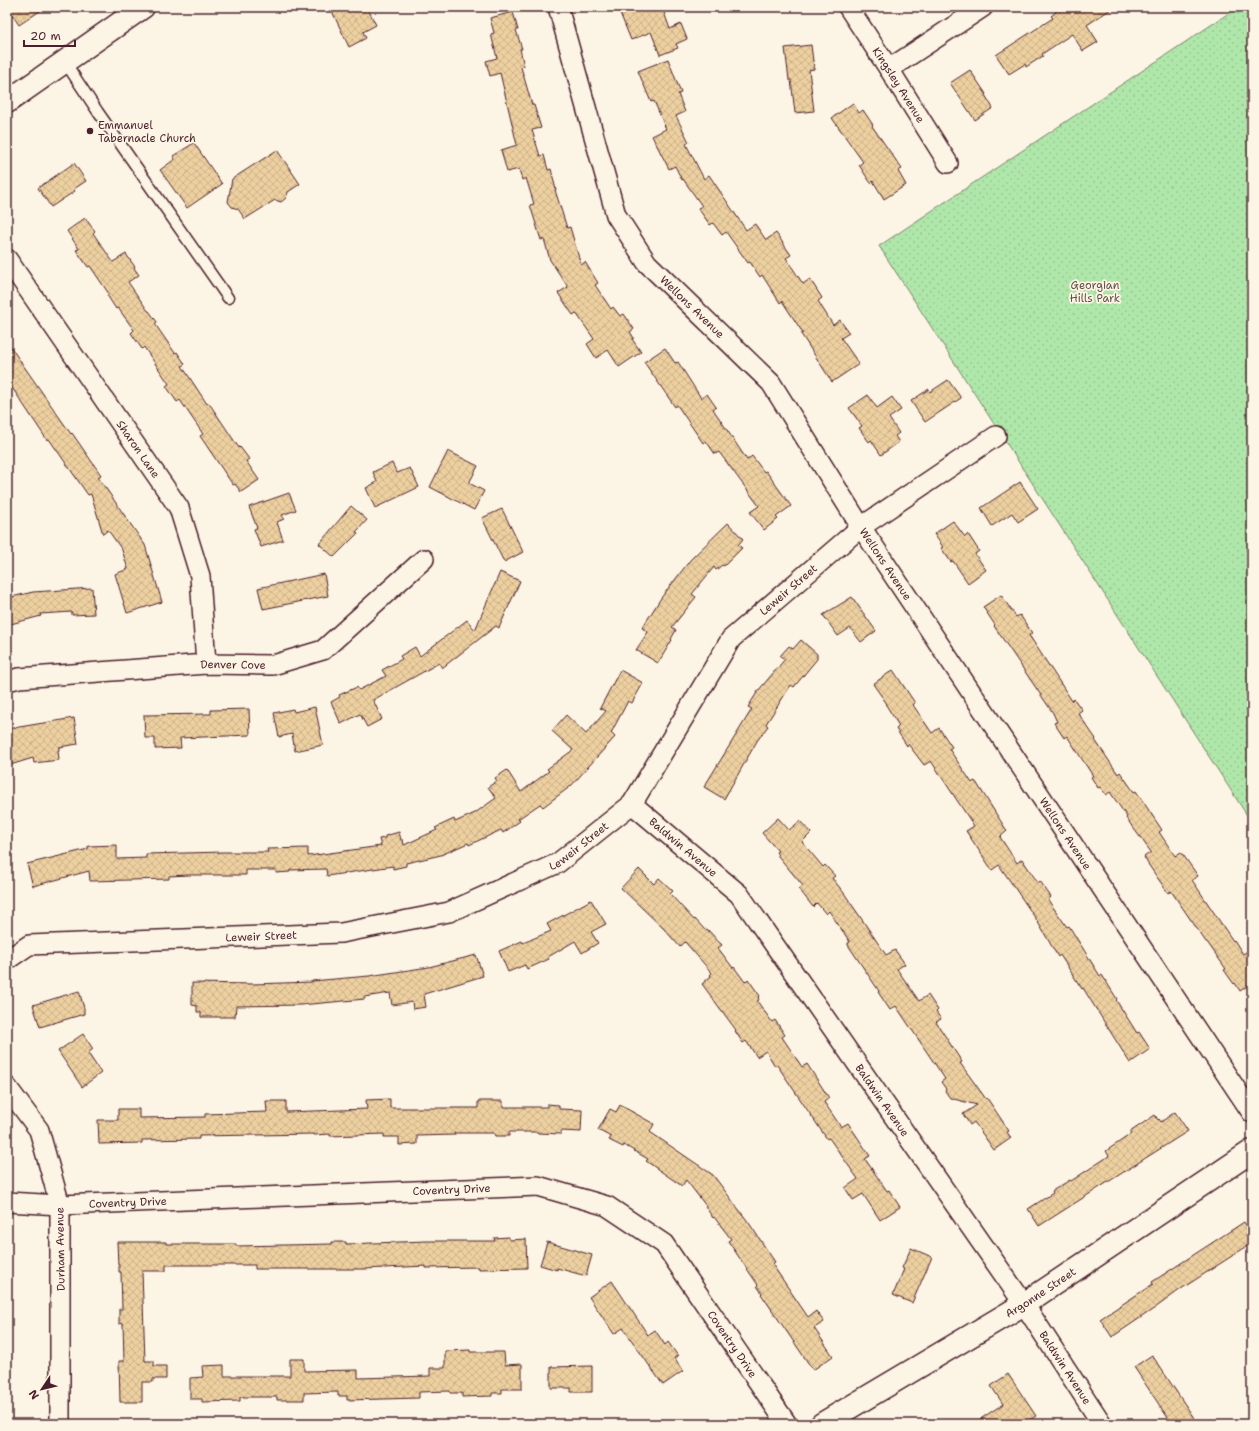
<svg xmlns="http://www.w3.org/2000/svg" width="1259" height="1431" font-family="'Shantell Sans',sans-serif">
	<defs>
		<pattern id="grass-dots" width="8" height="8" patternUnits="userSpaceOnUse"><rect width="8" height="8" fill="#afe7aa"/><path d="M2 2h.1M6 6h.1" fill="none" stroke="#98c692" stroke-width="1.8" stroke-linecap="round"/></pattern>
		<pattern id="building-cross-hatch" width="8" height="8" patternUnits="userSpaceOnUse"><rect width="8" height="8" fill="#edd0a0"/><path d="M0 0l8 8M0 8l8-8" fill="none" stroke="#cdb28a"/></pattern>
	</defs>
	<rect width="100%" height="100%" fill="#fcf5e5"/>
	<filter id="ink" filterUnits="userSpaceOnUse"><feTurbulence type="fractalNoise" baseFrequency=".025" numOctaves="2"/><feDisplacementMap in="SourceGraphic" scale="8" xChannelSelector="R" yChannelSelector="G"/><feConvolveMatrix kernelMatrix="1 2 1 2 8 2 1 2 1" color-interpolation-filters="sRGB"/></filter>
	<g filter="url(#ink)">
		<path fill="url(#grass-dots)" stroke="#7c836a" d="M1238 7H1252V823L879 246Z"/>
		<g fill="url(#building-cross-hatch)" stroke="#4a1f2b">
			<path d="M7 7H46L19 25Z"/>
			<path d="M330 7H367L376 25 363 32 366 38 349 47Z"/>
			<path d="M637 7H662L670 29 681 24 687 39 676 44 678 48 660 55 651 32 631 40 620 13Z"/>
			<path d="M1056 7H1114L1087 25 1098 42 1083 51 1072 34 1042 54 1043 56 1026 67 1025 64 1009 74 996 55 1053 18 1051 16 1056 12Z"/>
			<path d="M513 12 518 30H516L522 49H520L524 66 521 67 532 105H534L541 128 532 130 540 156 544 155 548 170 551 169 556 190H555L567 228 570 227 581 265 585 262 598 283 595 285 611 309 613 307 620 316 624 314 634 329 630 332 634 338 632 339 641 352 619 367 608 350 596 358 587 344 594 339 576 313 573 315 558 293 568 287 550 260 544 239 541 240 530 205 534 204 526 178 522 180 519 169 507 172 501 150 517 145 500 73 490 76 486 61 497 58 491 34 494 33 490 18Z"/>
			<path d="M811 45 814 69 809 70 814 111 795 113 791 80H789L785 48Z"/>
			<path d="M668 59 681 93 678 94 685 112 676 116 689 142 686 144 704 179 709 175 746 230 755 224 766 240 776 233 791 255 786 258 803 284 810 279 822 298 818 301 833 325 840 320 849 333 841 338 859 364 832 382 801 334 803 333 782 301 780 303 762 275 760 277 750 262 748 263 726 232 722 235 713 223 710 225 698 208 702 206 683 179 682 180 675 166 669 169 652 136 666 129 654 101 651 102 638 71Z"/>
			<path d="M970 70 986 94 985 95 993 108 975 120 950 83Z"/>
			<path d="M853 103 859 113 863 110 873 125 872 126 902 169 898 171 906 185 884 199 873 181 871 183 868 179 859 165 863 162 832 118Z"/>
			<path d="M194 143 222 184 187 208 160 170 175 159 173 156Z"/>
			<path d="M277 150 300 184 288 192 286 198 281 202 275 200 245 219 238 209 232 207 228 202 232 179Z"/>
			<path d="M74 163 86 181 74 189 75 191 51 207 38 188Z"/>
			<path d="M85 218 95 231 93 233 113 262 126 254 135 267 134 268 139 275 128 282 148 311H149L157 322 155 324 175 353 177 352 185 364 182 366 207 404 209 403 239 448 240 447 249 459 246 461 259 480 241 492 235 484 233 485 200 436 203 434 180 400 177 402 166 386 169 384 150 356 144 347 142 349 131 333 134 330 118 308 116 309 107 295 109 294 90 266 88 267 76 250 79 249 67 231Z"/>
			<path d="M7 342 71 434 72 433 101 475 98 477 145 545 162 602 127 613 115 574 128 569 122 550 108 530 103 534 91 494 88 495 49 439 47 440 7 380Z"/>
			<path d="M665 348 675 363 678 362 701 398 707 394 716 407 713 409 747 460 752 456 764 472 766 471 791 506 776 517 778 519 764 530 750 512 759 506 719 452 715 454 706 441 703 443 677 405 675 407 644 362Z"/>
			<path d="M948 380 961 398 925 422 911 401 929 389 930 392Z"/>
			<path d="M868 395 877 408 892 397 901 410 889 418 899 433 895 436 899 442 881 455 871 440 869 442 859 428 862 426 849 408Z"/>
			<path d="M448 451 478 466 469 483 484 491 474 510 430 487Z"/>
			<path d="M392 463 397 473 410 468 419 487 375 508 366 488 377 482 373 472Z"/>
			<path d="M1020 482 1038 509 1018 522 1012 513 992 526 981 508Z"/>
			<path d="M289 493 296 510 282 515 284 519 277 522 283 540 261 547 254 529 257 528 249 507Z"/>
			<path d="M351 506 367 520 356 532 358 533 334 557 319 544Z"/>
			<path d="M502 509 523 552 504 562 482 518Z"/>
			<path d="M953 521 965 537 968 534 979 551 975 554 986 570 968 583 953 561 951 562 941 548 943 547 934 534Z"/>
			<path d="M728 523 743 539 738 545 742 548 724 566 722 565 716 570 714 567 692 594 696 597 672 627 676 630 671 639 672 640 658 663 636 650 648 632 642 628 661 598 691 559Z"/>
			<path d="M500 572 520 581 499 628 496 626 442 668 439 663 373 700 382 719 367 727 360 714 341 724 331 702 340 697 339 695 357 687 359 690 386 676 382 670 402 659 400 656 415 647 420 656 467 620 475 630Z"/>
			<path d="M324 574 328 596 263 609 258 588Z"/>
			<path d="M92 588 94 614 72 615V612L40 614 41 616 7 625V598L33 592Z"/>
			<path d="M1001 595 1016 617 1020 615 1032 633 1029 635 1072 701 1074 699 1082 710 1078 713 1096 739 1095 740 1118 774 1120 772 1134 792 1136 791 1162 830 1159 832 1175 856 1181 852 1198 876 1192 880 1233 941 1234 940 1243 954 1252 948V983L1240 991 1235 983 1234 984 1224 970 1226 969 1207 942H1206L1171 891 1168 893 1148 864 1144 857 1151 852 1126 818 1127 817 1110 792 1106 795 1100 787 1098 788 1091 777 1093 776 1067 736 1064 738 1054 723 1057 722 1053 713 994 626 995 625 983 607Z"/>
			<path d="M852 597 876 631 861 642 850 628 838 636 823 615Z"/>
			<path d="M801 640 817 654V659L794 687 791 685 766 724 768 726 757 741 724 799 704 787 752 709 748 707 758 691 785 659 780 656 789 646 793 649Z"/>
			<path d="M620 670 643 683 632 703 628 701 611 733 615 737 571 786 543 807 540 804 518 819 520 821 503 833 501 830 469 845 468 843 441 855 406 863V866L393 869V866L327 876 326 869 290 870V872L276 873V870H246V875H189L169 876V879L90 881 89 871 33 886 27 864 88 849V846L117 845V859L146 858V854L224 852H268L267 849 308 848V856L381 846 379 839 385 838V836L399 832 401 840H403L404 845 437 830 435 828 454 819 455 822 475 813 496 798 488 787 497 781 495 778 507 770 521 792 549 771 547 769 573 750 552 731 566 715 586 734 606 711 600 708Z"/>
			<path d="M893 670 915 703 913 705 932 733 939 728 952 747 949 749 972 783 974 781 976 782 1007 831 1000 837 1017 863 1022 859 1038 883 1040 881 1051 897 1048 900 1067 927 1069 926 1100 976 1102 975 1117 999 1116 1000 1137 1033 1139 1032 1150 1049 1130 1063 1083 988 1082 989 1060 955 1058 957 1036 919 999 865 992 870 966 831 974 826 931 761 924 765 908 744 907 746 896 729 899 726 886 705 887 704 873 684Z"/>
			<path d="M315 707 323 745 295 751 292 734 279 737 274 713 293 709 294 712Z"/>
			<path d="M249 709 250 735 180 738 181 748 155 749V738H145L144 715 211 714V710Z"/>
			<path d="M74 718 78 744 59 747V750H58L59 760 34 763 33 758 7 766V729Z"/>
			<path d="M778 818 789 830 800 821 811 833 802 842 823 867 825 865 835 876 832 878 844 893 886 955 895 950 905 964 897 969 919 1001 928 995 938 1010 936 1012 941 1019 936 1022 962 1062 960 1063 986 1099 987 1098 1009 1131 1007 1132 1011 1138 994 1150 974 1122 970 1125 963 1114 977 1105 950 1098 945 1091 946 1089 941 1082 945 1079 896 1006 890 1010 878 992 879 991 848 945V943L850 942 829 911 826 914 817 903 813 907 799 889 803 886 778 856V855L776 852 778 851 762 833Z"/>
			<path d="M639 869 654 884 659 878 673 891 670 894 694 920 695 919 705 930 707 929 722 945 718 948 733 968 734 967 745 982 748 979 760 996 758 998 759 1000 757 1001 772 1022 775 1020 785 1035 782 1037 802 1067 807 1064 829 1098 824 1102 841 1127 848 1123 870 1156 865 1159 887 1191 889 1190 900 1207 880 1220 863 1194 853 1200 845 1188 858 1179 829 1138 827 1139 777 1065 775 1066 766 1051 757 1057 746 1041 743 1043 735 1031 736 1030 702 984 711 976 710 975 712 973 685 942 680 947 664 929 621 888Z"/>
			<path d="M591 900 606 924 591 932 598 943 582 953 575 941 548 957 549 959 527 969 525 965 508 972 499 951 522 941 523 943 551 931 547 924Z"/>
			<path d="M476 955 483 976 424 994 426 1007 413 1009 412 1002 392 1005 390 993 364 997 365 999 301 1005 236 1006 235 1017H201V1012H197V1006L192 1005V983L253 984 312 982V981L369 976 429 967Z"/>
			<path d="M79 991 84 1008V1014L40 1027 33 1005Z"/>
			<path d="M83 1034 93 1049 88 1053 101 1073 82 1087 58 1051Z"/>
			<path d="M390 1099V1108H478V1101H503V1107H547V1104L559 1105V1109L582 1110 581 1132 561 1131V1134L538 1133V1132H509V1136H495L494 1133H454L455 1135 417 1136V1144L399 1145V1137H384V1134L330 1136V1134L314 1135V1134L199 1136V1139L142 1140V1143L99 1144 98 1120H118V1109H139V1118L205 1117V1114L267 1112 266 1101H286V1112L367 1109 366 1100Z"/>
			<path d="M620 1105 654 1124 650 1132 713 1175 749 1223 775 1262 772 1264 808 1317 816 1311 824 1322 814 1328 833 1356 813 1370 761 1294 762 1293 757 1286 758 1285 728 1241 731 1239 714 1217 713 1218 705 1206H706L686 1180 682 1186 646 1161 648 1159 624 1145 623 1147 609 1140 611 1137 598 1130 610 1109 616 1112Z"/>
			<path d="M1175 1112 1188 1131 1039 1226 1028 1209 1053 1193 1052 1191 1070 1180 1071 1181 1109 1156 1106 1151 1131 1134 1130 1132 1155 1115 1158 1120 1159 1119 1161 1122Z"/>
			<path d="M1244 1222 1252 1234V1243L1181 1289 1155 1308 1112 1337 1100 1319 1153 1284 1152 1282Z"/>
			<path d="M509 1237V1240L526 1239 527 1268 479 1269V1267L426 1268V1266L364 1269H255V1265H166V1271H142L145 1361H154V1366H166V1379H153V1382H142V1402H120L119 1361H124L123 1323 119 1324V1309H122L121 1272H119V1265H118L117 1242H166V1244H236V1246L332 1244V1242H346V1244L426 1241H495L494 1238Z"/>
			<path d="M547 1242 592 1255 586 1276 557 1268V1270L540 1265Z"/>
			<path d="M911 1248 932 1257 912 1303 893 1295 904 1269 902 1268Z"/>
			<path d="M612 1281 648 1335 655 1330 665 1345 668 1342 678 1356 674 1358 683 1371 663 1385 623 1328 614 1334 589 1297Z"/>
			<path d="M470 1350V1352H504L505 1365 522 1364V1389H502V1393H492V1396L462 1397V1393H450V1391L419 1392V1398L347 1400V1396H338V1392L304 1393V1400H277V1397H240V1401L202 1402V1399H190V1378L203 1377 202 1366 224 1365V1376H290V1359H304V1371L358 1370V1378L430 1376V1368H445V1351Z"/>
			<path d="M1152 1355 1198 1424H1172L1134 1367Z"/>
			<path d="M592 1366V1392H571V1388H551V1367Z"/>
			<path d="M1008 1374 1036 1416 1024 1424H973L1003 1404 991 1386Z"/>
		</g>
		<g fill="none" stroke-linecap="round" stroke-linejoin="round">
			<defs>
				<path id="service" d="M65 62 98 112 228 298"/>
				<g id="minor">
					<path id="s1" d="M558 7 616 215 647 263 771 383 861 527 1252 1113"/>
					<path id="s2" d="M848 7 889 69 948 163"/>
					<path d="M889 69 983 7"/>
					<path id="s3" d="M7 259 179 508 200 576 206 664"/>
					<path id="s4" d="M7 681 19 678 206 664 273 665 323 650 424 559"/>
					<path id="s5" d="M632 804 739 894 1024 1304 1102 1424"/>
					<path id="s6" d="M7 960 29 945 341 933 449 912 558 863 632 804 731 639 861 527 996 436"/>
					<path d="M7 1087 39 1130 60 1205V1424"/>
					<path id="s7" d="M7 1202 60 1205 538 1186 607 1206 664 1244 787 1424"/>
				</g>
				<g id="tertiary">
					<path d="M7 102 143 7"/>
					<path id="s8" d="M822 1424 1024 1304 1252 1151"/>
				</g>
			</defs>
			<use href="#service" stroke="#4a1f2b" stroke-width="13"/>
			<use href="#minor" stroke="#4a1f2b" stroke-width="22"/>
			<use href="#tertiary" stroke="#4a1f2b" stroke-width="25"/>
			<use href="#service" stroke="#fcf5e5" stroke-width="10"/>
			<use href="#minor" stroke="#fcf5e5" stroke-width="19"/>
			<use href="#tertiary" stroke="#fcf5e5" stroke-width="22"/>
		</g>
	</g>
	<circle fill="#4a1f2b" stroke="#fcf5e5" stroke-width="1.5" cx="90" cy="131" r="4"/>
	<g text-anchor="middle" stroke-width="3.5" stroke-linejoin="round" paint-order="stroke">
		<g font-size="11" fill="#4a1f2b" stroke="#fcf5e5">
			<text dy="4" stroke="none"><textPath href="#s2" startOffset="93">Kingsley Avenue</textPath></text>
			<text dy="4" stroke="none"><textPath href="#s1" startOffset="336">Wellons Avenue</textPath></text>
			<text dy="4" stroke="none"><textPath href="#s3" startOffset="231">Sharon Lane</textPath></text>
			<text dy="4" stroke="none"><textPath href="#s1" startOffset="660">Wellons Avenue</textPath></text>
			<text dy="4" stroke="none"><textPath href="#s6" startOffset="931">Leweir Street</textPath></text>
			<text dy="4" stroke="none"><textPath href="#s4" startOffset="227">Denver Cove</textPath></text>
			<text dy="4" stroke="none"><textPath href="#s1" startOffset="984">Wellons Avenue</textPath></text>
			<text dy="4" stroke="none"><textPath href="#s6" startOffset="595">Leweir Street</textPath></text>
			<text dy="4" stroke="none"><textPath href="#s5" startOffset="67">Baldwin Avenue</textPath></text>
			<text dy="4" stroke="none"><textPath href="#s6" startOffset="259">Leweir Street</textPath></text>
			<text dy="4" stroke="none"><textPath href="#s5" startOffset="391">Baldwin Avenue</textPath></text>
			<text dy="4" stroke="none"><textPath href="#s7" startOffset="445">Coventry Drive</textPath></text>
			<text dy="4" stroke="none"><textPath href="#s7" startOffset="121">Coventry Drive</textPath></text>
			<text transform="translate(60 1249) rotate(-91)" y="4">Durham Avenue</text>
			<text dy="4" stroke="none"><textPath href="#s8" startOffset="255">Argonne Street</textPath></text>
			<text dy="4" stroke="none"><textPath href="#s7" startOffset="793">Coventry Drive</textPath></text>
			<text dy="4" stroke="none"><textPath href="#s5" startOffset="715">Baldwin Avenue</textPath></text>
		</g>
		<g font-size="11" fill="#4a1f2b" stroke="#fcf5e5" text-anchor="start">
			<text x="98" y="129">Emmanuel<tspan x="98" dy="13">Tabernacle Church</tspan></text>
		</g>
		<g font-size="11" fill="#63514b" stroke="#fcf5e5">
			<text x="1095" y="289">Georgian<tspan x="1095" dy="13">Hills Park</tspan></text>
		</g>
	</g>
	<rect width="1259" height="1431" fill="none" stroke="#fcf5e5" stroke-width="24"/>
	<rect x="12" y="12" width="1235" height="1407" fill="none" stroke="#4a1f2b" stroke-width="1.5" filter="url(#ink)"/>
	<g transform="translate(42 1389) rotate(235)" stroke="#fcf5e5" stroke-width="3" paint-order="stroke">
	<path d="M0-3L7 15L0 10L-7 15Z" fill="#4a1f2b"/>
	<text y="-6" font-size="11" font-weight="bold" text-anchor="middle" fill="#4a1f2b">N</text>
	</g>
	<path d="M24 40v6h51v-6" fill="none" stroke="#4a1f2b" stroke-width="2"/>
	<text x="30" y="40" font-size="12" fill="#4a1f2b" stroke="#fcf5e5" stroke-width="3" paint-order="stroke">20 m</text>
</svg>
